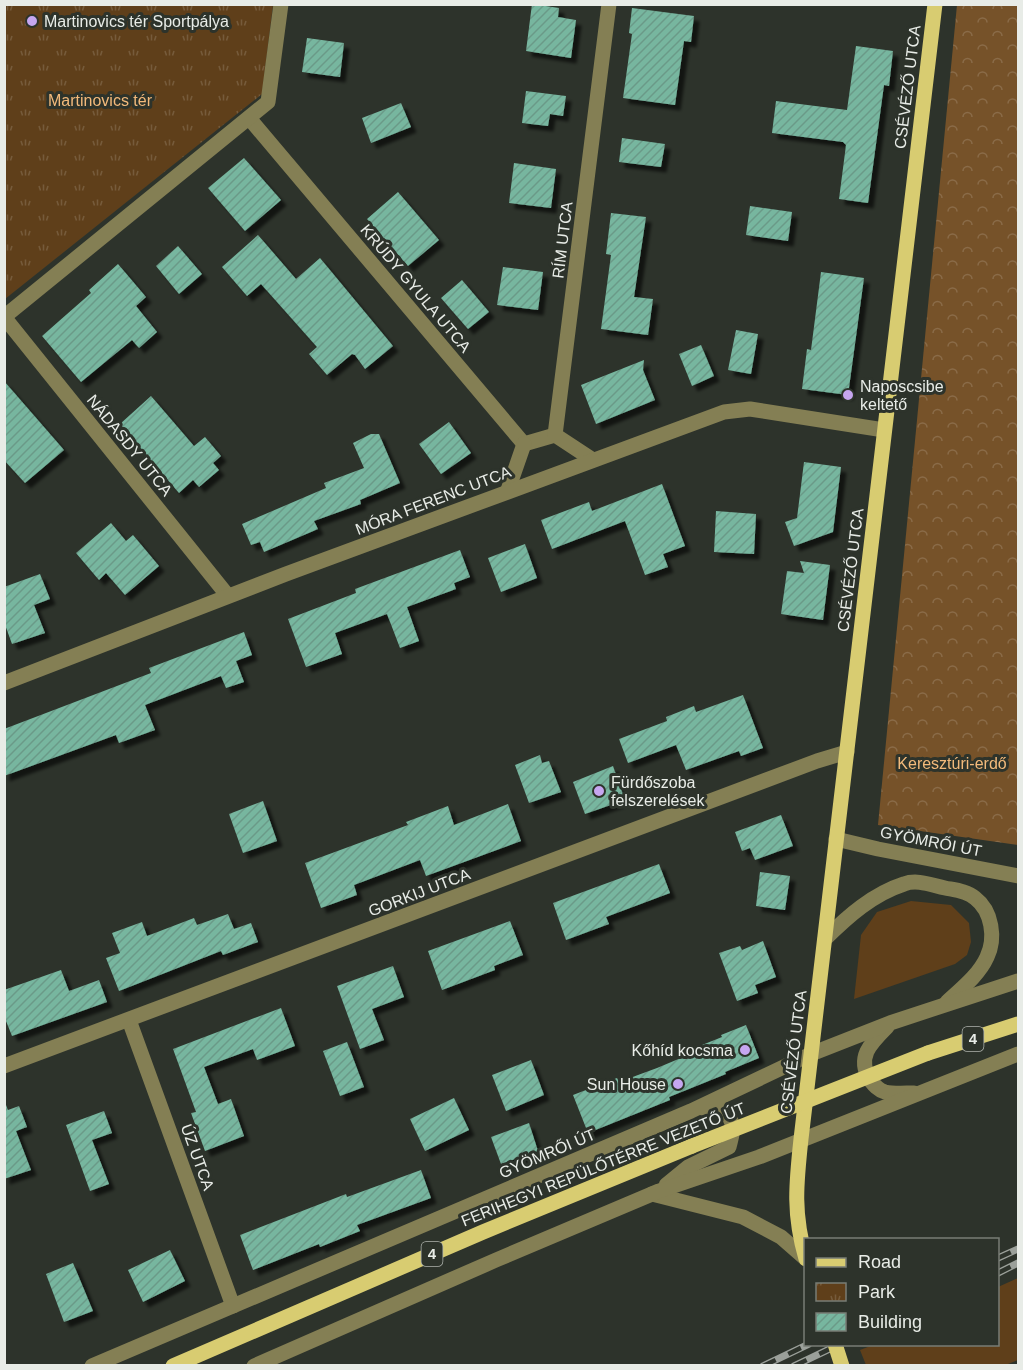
<svg xmlns="http://www.w3.org/2000/svg" width="1023" height="1370" font-family="Helvetica,sans-serif">
	<defs>
		<pattern id="forest-crowns" width="20" height="18" patternUnits="userSpaceOnUse" patternTransform="scale(1.5)"><rect width="20" height="18" fill="#765229"/><path d="M2 6a3 3 0 1 1 6 0M12 15a3 3 0 1 1 6 0" fill="none" stroke="#8a6b48"/></pattern>
		<pattern id="park-tufts" width="24" height="20" patternUnits="userSpaceOnUse" patternTransform="scale(1.5)"><rect width="24" height="20" fill="#5f3f1a"/><path d="M3 7l-1-3M5 7V3M7 7l1-3M15 17l-1-3M17 17v-4M19 17l1-3" fill="none" stroke="#765b3b"/></pattern>
		<pattern id="building-hatch" width="6" height="6" patternUnits="userSpaceOnUse" patternTransform="scale(1.5)"><rect width="6" height="6" fill="#77b69f"/><path d="M-1 1l2-2M0 6l6-6M5 7l2-2" fill="none" stroke="#6b9a88"/></pattern>
		<filter id="shadow"><feDropShadow dx="5.5" dy="5.5" stdDeviation="1.5" flood-color="#0009"/></filter>
	</defs>
	<rect width="100%" height="100%" fill="#2d332b"/>
	<g fill="#5f3f1a">
		<path d="M911 901 951 905 969 923 971 942 967 955 955 964 854 999 861 935 877 912Z"/>
		<path d="M1018 1278V1360L1003 1366 866 1365 860 1350 873 1345 998 1344V1287Z"/>
	</g>
	<path fill="url(#forest-crowns)" d="M957 5H1018V845L878 825Z"/>
	<path fill="url(#park-tufts)" d="M4 5H273L262 94 5 299Z"/>
	<g fill="url(#building-hatch)" filter="url(#shadow)">
		<path d="M532 4 559 8 558 17 576 20 571 58 526 51Z"/>
		<path d="M632 8 694 16 691 42 684 41 675 105 623 98 632 34 629 33Z"/>
		<path d="M307 38 344 43 340 77 302 72Z"/>
		<path d="M856 46 893 51 889 86 884 85 868 203 839 199 846 145 843 142 772 133 776 101 847 110Z"/>
		<path d="M526 91 566 96 563 116 550 114 548 126 522 123Z"/>
		<path d="M401 103 411 127 371 143 362 118Z"/>
		<path d="M622 138 665 144 661 167 619 162Z"/>
		<path d="M244 158 281 200 245 231 208 188Z"/>
		<path d="M514 163 556 169 551 208 509 203Z"/>
		<path d="M398 192 439 240 408 266 367 219Z"/>
		<path d="M750 206 792 212 788 241 746 235Z"/>
		<path d="M611 213 646 217 634 297 653 299 648 335 601 329 611 255 606 254Z"/>
		<path d="M258 235 296 279 320 258 393 346 365 369 355 355 352 354 327 375 309 354 317 347 261 284 247 296 222 267Z"/>
		<path d="M178 246 202 274 179 294 156 266Z"/>
		<path d="M118 264 146 297 136 306 157 332 139 348 132 340 81 382 42 336 91 293 89 290Z"/>
		<path d="M503 267 543 272 538 310 497 305Z"/>
		<path d="M821 272 864 278 848 395 802 389 807 349 811 350Z"/>
		<path d="M462 280 489 312 468 329 441 298Z"/>
		<path d="M736 330 758 334 751 374 728 370Z"/>
		<path d="M701 345 714 376 692 386 679 354Z"/>
		<path d="M644 360 643 370 655 400 596 424 581 385Z"/>
		<path d="M4 381 64 450 25 483 4 460Z"/>
		<path d="M151 396 194 446 205 437 221 456 213 463 219 470 199 487 193 480 179 493 120 424Z"/>
		<path d="M449 422 471 453 441 474 419 444Z"/>
		<path d="M371 434H379L400 483 360 500 361 504 314 521 318 529 264 552 260 542 251 545 242 524 326 488 324 483 364 468 353 443Z"/>
		<path d="M804 462 841 467 833 532 794 546 785 522 797 518Z"/>
		<path d="M662 484 685 546 663 554 668 567 645 575 625 521 552 549 541 520 589 502 592 511Z"/>
		<path d="M716 511 756 514 754 554 714 552Z"/>
		<path d="M111 523 126 541 133 535 159 566 125 595 106 573 99 580 76 553Z"/>
		<path d="M525 544 537 578 501 592 488 558Z"/>
		<path d="M460 550 470 577 454 583 456 589 407 607 419 641 400 648 387 614 335 633 342 654 306 667 288 619 356 593 355 589Z"/>
		<path d="M800 561 830 565 823 620 781 614 787 571 804 573Z"/>
		<path d="M40 574 50 599 34 605 45 633 12 644 4 622V587Z"/>
		<path d="M244 632 252 655 236 661 244 682 226 688 221 676 145 705 155 730 119 743 116 735 4 776V729L151 673 149 668Z"/>
		<path d="M743 695 763 748 741 756 739 751 686 770 676 745 628 763 619 739 667 721 666 717 694 706 696 712Z"/>
		<path d="M540 755 542 763 549 761 561 792 529 803 515 765Z"/>
		<path d="M613 766 625 800 585 814 573 782Z"/>
		<path d="M263 801 277 841 243 853 229 814Z"/>
		<path d="M508 804 521 841 426 876 420 860 354 885 357 895 321 908 305 863 408 825 406 822 448 806 454 825Z"/>
		<path d="M781 815 793 846 755 860 750 848 742 851 735 832Z"/>
		<path d="M659 864 670 893 606 917 609 924 566 940 553 903Z"/>
		<path d="M760 872 790 876 785 910 756 906Z"/>
		<path d="M228 914 234 929 251 923 258 942 223 955 221 951 119 991 106 958 120 953 112 933 142 922 147 936 194 918 197 925Z"/>
		<path d="M510 921 523 955 494 966 495 970 442 990 428 951Z"/>
		<path d="M763 941 776 977 755 985 758 993 737 1001 719 953 740 946 742 950Z"/>
		<path d="M393 966 404 997 372 1009 384 1040 360 1049 337 986Z"/>
		<path d="M61 970 69 991 99 980 107 1002 12 1036 4 1016V990Z"/>
		<path d="M281 1008 295 1046 257 1060 253 1049 204 1067 218 1104 231 1099 244 1136 205 1151 191 1113 196 1112 173 1049Z"/>
		<path d="M746 1025 759 1058 725 1072 726 1074 669 1097 670 1100 588 1133 573 1095 617 1078 619 1082 657 1068 688 1055 687 1051 722 1037 721 1035Z"/>
		<path d="M347 1042 364 1087 340 1096 323 1051Z"/>
		<path d="M531 1060 544 1095 506 1111 492 1075Z"/>
		<path d="M454 1098 469 1130 425 1151 410 1119Z"/>
		<path d="M4 1105H6L8 1110 19 1106 27 1127 16 1131 31 1170 4 1179Z"/>
		<path d="M104 1111 112 1133 92 1140 109 1184 90 1191 66 1125Z"/>
		<path d="M529 1123 538 1151 501 1164 491 1137Z"/>
		<path d="M421 1170 431 1198 357 1225 360 1231 320 1247 319 1244 253 1270 240 1235 346 1194 347 1197Z"/>
		<path d="M170 1250 185 1281 143 1302 128 1270Z"/>
		<path d="M73 1263 93 1311 64 1322 46 1274Z"/>
	</g>
	<g fill="none" stroke-linecap="round" stroke-linejoin="round">
		<g stroke="#847f54" stroke-width="15">
			<path d="M249 118 524 444"/>
			<path d="M4 317 268 102 281 4"/>
			<path d="M4 317 228 596"/>
			<path d="M524 444 555 435"/>
			<path d="M593 460 555 435 609 4"/>
			<path d="M508 490 524 444"/>
			<path d="M4 683 286 574 724 412 750 409 884 430"/>
			<path d="M836 839 878 849 1018 876"/>
			<path d="M825 939C848 916 873 894 904 884 917 879 931 885 945 888 955 890 967 891 975 898 992 911 996 938 987 957 979 975 961 989 947 1002"/>
			<path d="M129 1020 233 1306"/>
			<path d="M887 1027C871 1043 856 1057 870 1080 874 1085 878 1090 885 1092 893 1094 905 1093 914 1093"/>
			<path d="M4 1066 817 761 847 752"/>
			<path d="M666 1185 688 1167 729 1147C735 1125 735 1118 715 1105L702 1108"/>
			<path d="M652 1194 743 1217 781 1237 805 1258"/>
			<path d="M92 1366 691 1111 811 1054 890 1023 1018 981"/>
			<path d="M254 1366 496 1260 659 1191 759 1157 1018 1054"/>
		</g>
		<g stroke="#d8cc71" stroke-width="15">
			<path d="M928 1053 1018 1024"/>
			<path d="M806 1259C793 1214 796 1185 801 1139L935 4"/>
			<path d="M173 1366 483 1232 692 1146"/>
		</g>
		<defs>
			<g id="rail">
				<path d="M998 1258 1018 1249"/>
				<path d="M998 1273 1018 1263"/>
				<path d="M763 1366 809 1344"/>
				<path d="M794 1366 840 1344"/>
			</g>
		</defs>
		<use href="#rail" stroke="#9ba09a" stroke-width="7"/>
		<use href="#rail" stroke="#2d332b" stroke-width="4.5" stroke-dasharray="14" stroke-linecap="butt"/>
		<g stroke="#d8cc71" stroke-width="15">
			<path d="M692 1146 928 1053"/>
			<path d="M835 1344 842 1366"/>
		</g>
	</g>
	<g fill="#c6a6f0" stroke="#2d332b" stroke-width="2">
		<circle cx="32" cy="21" r="6"/>
		<circle cx="848" cy="395" r="6"/>
		<circle cx="599" cy="791" r="6"/>
		<circle cx="745" cy="1050" r="6"/>
		<circle cx="678" cy="1084" r="6"/>
	</g>
	<g text-anchor="middle" stroke-width="6" stroke-linejoin="round" paint-order="stroke">
		<g fill="#2d332b" stroke="#b0b4af" stroke-width="1.5">
			<rect x="962.5" y="1027" width="21" height="24" rx="4.5"/>
			<rect x="421.5" y="1242" width="21" height="24" rx="4.5"/>
		</g>
		<g font-size="15" font-weight="bold" fill="#e8ece7">
			<text x="973" y="1044">4</text>
			<text x="432" y="1259">4</text>
		</g>
		<g font-size="16" fill="#e8ece7" stroke="#2d332b" text-anchor="start">
			<text x="44" y="27">Martinovics tér Sportpálya</text>
			<text x="860" y="392">Naposcsibe<tspan x="860" dy="18">keltető</tspan></text>
			<text x="611" y="788">Fürdőszoba<tspan x="611" dy="18">felszerelések</tspan></text>
			<text x="733" y="1056" text-anchor="end">Kőhíd kocsma</text>
			<text x="666" y="1090" text-anchor="end">Sun House</text>
		</g>
		<g font-size="16" fill="#e8ece7" stroke="#2d332b">
			<text transform="translate(907 87) rotate(-83)" y="6">CSÉVÉZŐ UTCA</text>
			<text transform="translate(562 240) rotate(-83)" y="6">RÍM UTCA</text>
			<text transform="translate(416 288) rotate(50)" y="6">KRÚDY GYULA UTCA</text>
			<text transform="translate(130 445) rotate(51)" y="6">NÁDASDY UTCA</text>
			<text transform="translate(433 500) rotate(-21)" y="6">MÓRA FERENC UTCA</text>
			<text transform="translate(850 570) rotate(-83)" y="6">CSÉVÉZŐ UTCA</text>
			<text transform="translate(931 841) rotate(11)" y="6">GYÖMRŐI ÚT</text>
			<text transform="translate(419 892) rotate(-21)" y="6">GORKIJ UTCA</text>
			<text transform="translate(793 1052) rotate(-83)" y="6">CSÉVÉZŐ UTCA</text>
			<text transform="translate(547 1153) rotate(-23)" y="6">GYÖMRŐI ÚT</text>
			<text transform="translate(198 1157) rotate(70)" y="6">ÚZ UTCA</text>
			<text transform="translate(603 1164) rotate(-22)" y="6">FERIHEGYI REPÜLŐTÉRRE VEZETŐ ÚT</text>
		</g>
		<g font-size="16" fill="#f3ba7b" stroke="#2d332b">
			<text x="100" y="106">Martinovics tér</text>
			<text x="952" y="769">Keresztúri-erdő</text>
		</g>
	</g>
	<rect width="1023" height="1370" fill="none" stroke="#e8ece7" stroke-width="12"/>
	<rect x="804" y="1238" width="195" height="108" fill="#2d332b" stroke="#787d76" stroke-width="1.5"/>
	<rect x="816" y="1258" width="30" height="9" fill="#d8cc71" stroke="#787d76" stroke-width="1.5"/>
	<text x="858" y="1268" font-size="18" fill="#e8ece7">Road</text>
	<rect x="816" y="1283" width="30" height="18" fill="url(#park-tufts)" stroke="#787d76" stroke-width="1.5"/>
	<text x="858" y="1298" font-size="18" fill="#e8ece7">Park</text>
	<rect x="816" y="1313" width="30" height="18" fill="url(#building-hatch)" stroke="#787d76" stroke-width="1.5"/>
	<text x="858" y="1328" font-size="18" fill="#e8ece7">Building</text>
</svg>
